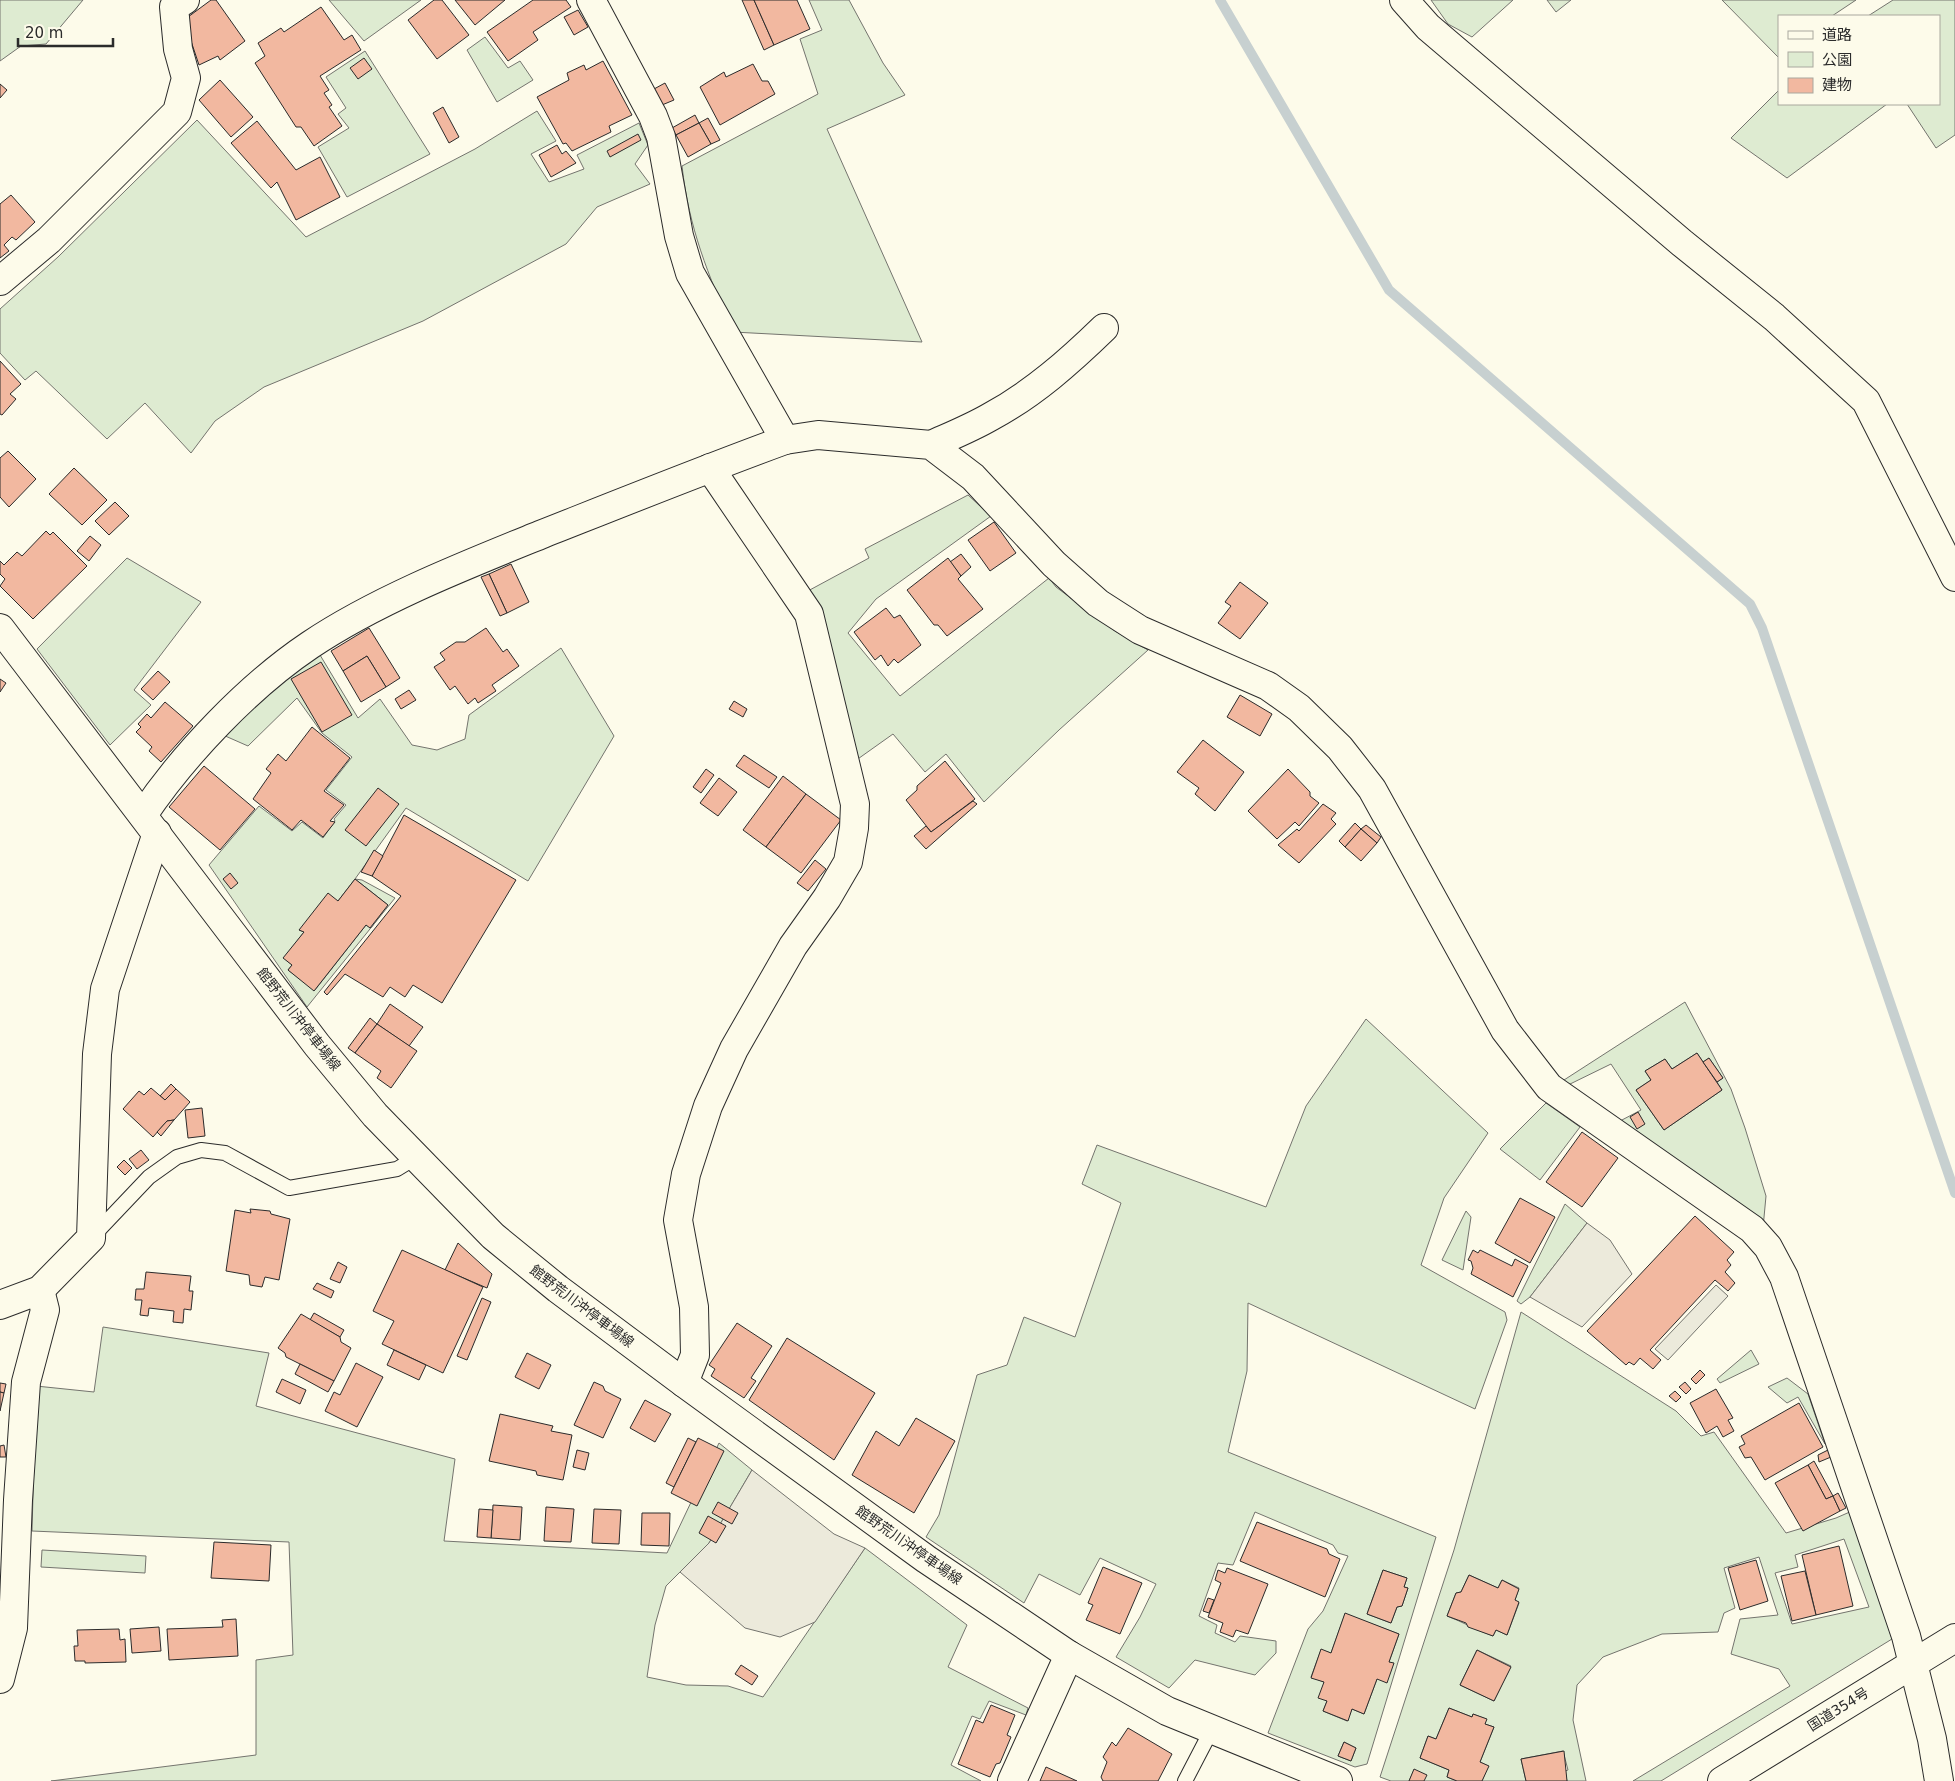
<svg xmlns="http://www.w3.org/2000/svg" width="1955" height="1781" font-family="'DejaVu Sans','Noto Sans JP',sans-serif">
	<rect width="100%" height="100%" fill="#fdfbea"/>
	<g fill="#deebd1" stroke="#74746e" fill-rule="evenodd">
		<path d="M0 0H83L46 44 21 46 0 61Z"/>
		<path d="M329 0H421L364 41Z"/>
		<path d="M809 0H849L883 63 905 95 827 129 922 342 733 332C708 274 689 229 682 166L818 94 800 39 822 30Z"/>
		<path d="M1431 0H1513L1472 37 1448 24Z"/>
		<path d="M1547 0H1571L1556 12Z"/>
		<path d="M1722 0H1856L1832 16H1779V58Z"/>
		<path d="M1893 0H1955V135L1936 148 1907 104H1939V16H1868Z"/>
		<path d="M485 37 508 68 520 61 533 80 497 102 467 50Z"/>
		<path d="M365 51 430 154 347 197 318 147 349 128 338 114 346 108 326 77Z"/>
		<path d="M1779 90V104H1887L1787 178 1731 138Z"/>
		<path d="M537 111 556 141 531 154 549 182 584 169 577 155 639 123 648 145 635 164 650 184 597 207 566 244 423 321 264 387 215 421 191 453 145 403 107 439 36 371 25 380 0 353V309L58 257 197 120 306 237 475 149Z"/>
		<path d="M968 495 991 516 876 599 848 633 900 696 1049 578 1056 587 1115 631 1148 650 1059 730 984 802 946 754 925 772 893 734 855 761 806 592 869 558 865 549Z"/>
		<path d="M127 558 201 602 134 690 151 705 110 745 37 649Z"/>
		<path d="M561 648 614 736 528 881 406 808 355 879 362 880 395 898 307 1007 209 865 259 806 292 831 302 822 323 838 335 821 334 819 346 805 326 790 352 757 322 733 297 698 248 746 223 735 264 694 320 655 358 718 380 699 412 745 437 750 465 739 469 715ZM355 879 388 905 371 928 366 925 315 990 288 970 292 965 284 958 304 932 299 930 338 901Z"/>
		<path d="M1685 1002 1731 1089 1745 1128 1766 1196 1763 1228 1620 1121 1641 1110 1611 1064 1566 1086 1564 1080ZM1697 1053 1703 1062 1709 1058 1723 1078 1717 1082 1722 1090 1664 1130 1636 1090 1651 1080 1645 1071 1665 1059 1672 1069Z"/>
		<path d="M1366 1019 1488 1133 1444 1198 1421 1265 1505 1312 1507 1320 1475 1409 1248 1303 1247 1371 1228 1452 1436 1537 1367 1764 1355 1767 1268 1733 1308 1629 1323 1611 1348 1556 1338 1553 1333 1545 1255 1512 1233 1565 1218 1563 1199 1616 1217 1625 1215 1633 1235 1642 1240 1636 1276 1641V1653L1255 1675 1195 1660 1169 1688 1116 1657 1140 1617 1156 1584 1100 1558 1080 1595 1039 1574 1024 1603 926 1537 939 1515 977 1375 1007 1365 1024 1317 1075 1337 1121 1203 1082 1184 1097 1145 1266 1207 1306 1106ZM1383 1570 1407 1578 1404 1587 1408 1588 1402 1606 1397 1607 1391 1623 1367 1614ZM1345 1614 1399 1634 1389 1662 1394 1664 1377 1679 1364 1714 1352 1709 1347 1721 1323 1711 1327 1701 1324 1682 1311 1677 1321 1650 1331 1653ZM1344 1742 1356 1748 1351 1761 1338 1756Z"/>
		<path d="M1546 1103 1580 1127 1540 1180 1500 1149Z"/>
		<path d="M1565 1204 1587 1223 1530 1297 1521 1304 1517 1301Z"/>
		<path d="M1466 1211 1471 1217 1463 1270 1442 1260Z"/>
		<path d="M1521 1312 1676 1411 1701 1436 1714 1432 1786 1533 1836 1518 1852 1511 1892 1639 1661 1781H1633L1790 1686 1779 1669 1731 1654 1740 1619 1778 1615 1759 1557 1724 1568 1735 1608 1724 1613 1718 1632 1662 1634 1603 1657 1577 1685 1573 1720 1586 1781H1567L1565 1771 1568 1770 1563 1751 1521 1759 1526 1781H1482L1488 1766 1480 1762 1494 1727 1485 1724 1486 1719 1473 1714 1472 1717 1449 1708 1436 1739 1428 1736 1420 1758 1449 1770 1447 1777 1457 1781H1424L1414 1770 1409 1781H1391L1380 1777 1454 1550ZM1844 1539 1869 1607 1792 1624 1775 1573 1798 1567 1795 1555ZM1469 1575 1498 1588 1502 1580 1519 1588 1515 1600 1519 1603 1507 1635 1496 1630 1493 1636C1476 1630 1463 1622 1447 1616L1456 1593 1461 1592ZM1477 1650 1511 1666 1494 1701 1460 1685Z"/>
		<path d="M103 1327 269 1353 256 1406 455 1459 444 1541 667 1553 719 1443 752 1470 709 1543 666 1586 655 1625 647 1677 686 1685 728 1686 763 1697 865 1548 967 1625 948 1667 1028 1708 1026 1715 989 1701 980 1719 972 1716 951 1765 981 1781H51L256 1755V1660L293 1655 289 1542 32 1531 36 1386 94 1392Z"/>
		<path d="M1751 1350 1759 1364 1720 1383 1717 1379Z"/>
		<path d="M1787 1378 1808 1394 1825 1444 1798 1397 1787 1403 1768 1387Z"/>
		<path d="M42 1550 146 1556 145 1573 41 1567Z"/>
	</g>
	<g fill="#eceadb" stroke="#74746e">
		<path d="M1587 1223 1610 1240 1632 1274 1582 1327 1530 1297Z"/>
		<path d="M1716 1285 1728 1296 1668 1360 1655 1349Z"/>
		<path d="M752 1470 834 1534 865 1548 815 1622 780 1637 745 1628 680 1572 709 1543Z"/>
	</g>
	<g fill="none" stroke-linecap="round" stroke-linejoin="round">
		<path stroke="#c7d0d0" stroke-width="10" d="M1220 0 1389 290 1750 604 1762 628 1955 1193"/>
	</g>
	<g fill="#f2b8a0" stroke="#2b2b2b">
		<path d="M211 0H216L245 41 220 60 218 56 199 65 184 20Z"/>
		<path d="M434 0H442L469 35 437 59 408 20Z"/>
		<path d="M455 0H505L475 25Z"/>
		<path d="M533 0H566L571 7 533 32 538 40 508 61 487 32Z"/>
		<path d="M742 0H754L774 45 764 50Z"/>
		<path d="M754 0H797L810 29 774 45Z"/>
		<path d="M321 7 344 40 352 35 361 50 320 76 329 90 324 93 332 105 329 107 342 126 314 146 301 127H296L255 63 265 56 258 43 281 28 284 32Z"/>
		<path d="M578 10 588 27 574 35 564 17Z"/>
		<path d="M364 58 372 69 358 79 350 68Z"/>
		<path d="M603 61 632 115 609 126 611 132 572 151 566 143 563 144 537 97 569 80 567 73 584 65 586 70Z"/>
		<path d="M753 64 762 81H768L775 94 720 125 700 87 724 72 726 77Z"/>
		<path d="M220 80 253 117 231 137 199 100Z"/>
		<path d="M665 83 674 100 662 105 654 89Z"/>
		<path d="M0 84 7 90 0 98Z"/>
		<path d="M443 107 459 137 449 143 433 113Z"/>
		<path d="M695 115 699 123 676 135 672 128Z"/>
		<path d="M708 118 720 140 711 144 699 123Z"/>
		<path d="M257 121 296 170 320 157 340 197 296 220 277 182 271 188 231 143Z"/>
		<path d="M699 123 711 144 688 157 676 135Z"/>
		<path d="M638 134 641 140 610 157 607 151Z"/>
		<path d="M557 145 562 154 566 151 576 163 551 177 539 155Z"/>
		<path d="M11 195 35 222 16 240 12 237 4 245 9 251 0 258V204Z"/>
		<path d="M0 361 21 384 10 394 16 399 2 415 0 414Z"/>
		<path d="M8 451 36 479 9 507 0 497V458Z"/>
		<path d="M74 468 107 500 82 525 49 494Z"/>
		<path d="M115 502 129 516 109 535 95 521Z"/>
		<path d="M994 522 1016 553 990 571 968 540Z"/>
		<path d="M46 531 50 535 53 532 87 566 33 619 0 586 5 579 0 574V561L4 565 17 552 22 556Z"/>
		<path d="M90 536 101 545 89 561 77 551Z"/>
		<path d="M961 554 971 567 961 576 950 562Z"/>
		<path d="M948 558 961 576 958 579 983 609 947 636 938 625H934L907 590Z"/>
		<path d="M511 564 529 602 507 613 489 574Z"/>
		<path d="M489 574 507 613 500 616 481 577Z"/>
		<path d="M1240 582 1268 603 1240 639 1218 623 1231 606 1225 602Z"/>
		<path d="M886 608 894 618 900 615 921 645 898 663 894 659 888 666 881 655 875 660 854 632Z"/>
		<path d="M369 628 400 678 386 687 367 656 343 671 331 651Z"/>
		<path d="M486 628 503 652 507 649 519 666 492 685 496 691 478 703 475 698 468 704 455 686 450 690 434 667 445 660 440 653 456 642H465Z"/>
		<path d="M367 656 386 687 361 702 343 671Z"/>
		<path d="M321 662 352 715 322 732 291 679Z"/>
		<path d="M158 671 170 682 153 700 141 689Z"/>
		<path d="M0 679 6 683 0 692Z"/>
		<path d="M409 690 416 700 401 709 395 699Z"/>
		<path d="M1240 695 1272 714 1260 736 1227 717Z"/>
		<path d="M734 701 747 709 743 717 729 709Z"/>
		<path d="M165 702 193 726 161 762 149 751 152 747 136 732 141 727 138 724 147 714 151 718Z"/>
		<path d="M312 727 350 758 324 791 344 805 330 821 335 822 323 837 301 820 292 830 253 799 271 773 266 769 278 754 286 761Z"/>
		<path d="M1203 740 1244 772 1215 811 1195 794 1199 788 1177 772Z"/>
		<path d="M744 755 777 777 769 788 736 766Z"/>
		<path d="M945 761 975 799 931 832 906 800 917 790V786Z"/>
		<path d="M204 766 255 809 220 850 169 807Z"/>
		<path d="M706 769 714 775 701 793 693 787Z"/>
		<path d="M1288 769 1310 792V796L1319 803 1299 826 1295 822 1277 839 1248 811Z"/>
		<path d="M783 776 806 794 766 847 743 830Z"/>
		<path d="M719 778 737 792 718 816 700 803Z"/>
		<path d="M378 788 399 804 366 846 345 830Z"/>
		<path d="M806 794 841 820 801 873 766 847Z"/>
		<path d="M973 801 977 804 926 849 914 836 926 826 931 832Z"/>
		<path d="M1323 804 1336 813 1331 819 1336 824 1299 863 1278 845 1297 829 1299 831Z"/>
		<path d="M404 815 516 880 442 1003 413 985 405 997 390 987 383 997 345 974 327 995 324 992 401 896 372 876Z"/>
		<path d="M1355 823 1361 829 1345 847 1339 841Z"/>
		<path d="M1366 825 1381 837 1377 843 1361 829Z"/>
		<path d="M1361 829 1377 843 1361 861 1345 847Z"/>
		<path d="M374 850 383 856 372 876 361 872Z"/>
		<path d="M815 860 826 869 808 891 797 883Z"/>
		<path d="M230 873 238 883 231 889 223 879Z"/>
		<path d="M355 879 388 905 370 928 366 925 314 991 288 970 292 965 283 958 304 932 299 930 328 893 338 901Z"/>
		<path d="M390 1004 423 1027 409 1046 377 1024Z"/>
		<path d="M370 1018 377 1024 355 1053 348 1048Z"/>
		<path d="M377 1024 417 1051 391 1088 377 1078 381 1071 355 1053Z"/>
		<path d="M1697 1053 1722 1090 1664 1130 1636 1090 1651 1080 1645 1071 1665 1059 1672 1069Z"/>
		<path d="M1709 1058 1723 1078 1717 1082 1703 1062Z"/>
		<path d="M171 1084 176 1089 165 1100 160 1096Z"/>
		<path d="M151 1088 165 1100 176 1089 190 1102 174 1120 167 1121 153 1137 123 1109 139 1091 144 1095Z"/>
		<path d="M202 1108 205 1136 188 1138 185 1110Z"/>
		<path d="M1638 1112 1645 1124 1637 1129 1630 1117Z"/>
		<path d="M174 1120 161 1136 157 1132 167 1121Z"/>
		<path d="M1582 1132 1618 1158 1582 1207 1546 1182Z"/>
		<path d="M141 1150 149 1160 137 1169 129 1159Z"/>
		<path d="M124 1160 132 1168 125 1175 117 1167Z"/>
		<path d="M1520 1198 1555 1217 1530 1263 1495 1243Z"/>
		<path d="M250 1209 270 1211 271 1214 290 1219 279 1280 265 1277 262 1287 250 1285 249 1275 226 1271 235 1210 251 1213Z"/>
		<path d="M1695 1216 1734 1252 1727 1260 1731 1265 1725 1272 1735 1283 1728 1291 1715 1280 1650 1350 1661 1360 1653 1369 1640 1358 1634 1365 1629 1362 1626 1365 1587 1331Z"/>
		<path d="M458 1243 492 1274 487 1288 445 1270Z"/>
		<path d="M402 1250 483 1287 443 1373 382 1344 394 1321 373 1311Z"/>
		<path d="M1473 1250 1478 1253 1480 1250 1512 1266 1515 1259 1528 1266 1513 1297 1471 1274 1473 1268 1471 1261 1468 1260Z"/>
		<path d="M338 1262 347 1267 340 1283 330 1279Z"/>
		<path d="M146 1272 191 1276 189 1291H193L191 1310 184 1309 183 1323 173 1322 174 1311 149 1308 148 1316 140 1315 142 1300H135L136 1289H144Z"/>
		<path d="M317 1283 334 1291 331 1298 313 1289Z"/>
		<path d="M482 1298 491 1302 467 1360 457 1356Z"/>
		<path d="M314 1313 344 1330 340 1337 310 1320Z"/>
		<path d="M301 1314 340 1337 341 1342 351 1348 334 1381 286 1357 285 1353 278 1348Z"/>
		<path d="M737 1323 772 1346 751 1378 756 1381 744 1398 711 1376 715 1369 709 1365Z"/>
		<path d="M787 1338 875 1393 834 1460 749 1400Z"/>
		<path d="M394 1350 426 1365 419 1380 387 1365Z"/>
		<path d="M527 1353 551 1365 539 1389 515 1377Z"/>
		<path d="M356 1363 383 1377 357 1427 325 1411 334 1392 340 1395Z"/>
		<path d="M300 1364 334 1381 328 1392 295 1374Z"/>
		<path d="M1700 1370 1705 1375 1696 1384 1691 1379Z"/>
		<path d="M282 1379 306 1390 300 1404 276 1392Z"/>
		<path d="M594 1382 603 1386 605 1391 621 1399 603 1438 574 1425Z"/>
		<path d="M1685 1382 1691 1389 1686 1394 1679 1387Z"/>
		<path d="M0 1383 6 1384 4 1393 0 1392Z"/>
		<path d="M1716 1389 1733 1418 1728 1420 1734 1431 1723 1437 1717 1426 1706 1433 1690 1403Z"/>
		<path d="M1675 1391 1681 1397 1676 1402 1669 1396Z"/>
		<path d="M0 1392 4 1393 0 1411Z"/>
		<path d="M645 1400 671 1414 655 1442 630 1428Z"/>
		<path d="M1799 1403 1823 1447 1765 1480 1751 1457 1745 1458 1739 1447 1745 1444 1741 1436Z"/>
		<path d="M500 1414 553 1426 551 1431 572 1435 563 1480 537 1475 536 1471 489 1461Z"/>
		<path d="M916 1418 955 1441 914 1513 852 1475 876 1431 899 1446Z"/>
		<path d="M688 1438 696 1442 674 1487 666 1483Z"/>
		<path d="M698 1438 724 1451 697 1506 671 1493Z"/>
		<path d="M4 1445 6 1457H0V1446Z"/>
		<path d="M577 1450 589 1453 585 1470 573 1467Z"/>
		<path d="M1828 1450 1831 1457 1819 1462 1818 1455Z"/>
		<path d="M1814 1461 1833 1496 1826 1499 1808 1465Z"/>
		<path d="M1808 1465 1826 1499 1833 1496 1840 1511 1803 1531 1775 1483Z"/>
		<path d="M1838 1493 1846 1508 1840 1511 1833 1496Z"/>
		<path d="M718 1502 738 1513 732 1524 712 1513Z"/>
		<path d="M493 1505 522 1507 520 1540 491 1538Z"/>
		<path d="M546 1507 574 1509 571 1542 544 1541Z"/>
		<path d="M479 1509 493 1510 491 1538 477 1537Z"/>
		<path d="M594 1509 621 1510 619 1544 592 1543Z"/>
		<path d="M642 1513H670L669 1546 641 1545Z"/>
		<path d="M708 1516 726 1526 716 1543 699 1533Z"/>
		<path d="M1257 1522 1327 1549 1329 1554 1340 1559 1325 1597 1240 1561Z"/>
		<path d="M214 1542 271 1545 269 1581 211 1578Z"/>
		<path d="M1839 1546 1853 1606 1816 1615 1802 1555Z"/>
		<path d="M1756 1560 1768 1601 1740 1610 1728 1568Z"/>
		<path d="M1103 1567 1142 1583 1120 1634 1086 1620 1093 1605 1088 1603Z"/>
		<path d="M1227 1568 1268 1584 1248 1634 1236 1630 1233 1637 1220 1632 1223 1623 1208 1617 1221 1583 1215 1580 1218 1570 1225 1573Z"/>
		<path d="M1383 1570 1407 1578 1404 1587 1408 1588 1402 1606 1397 1607 1391 1623 1367 1614Z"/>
		<path d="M1805 1571 1816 1615 1792 1621 1781 1576Z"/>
		<path d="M1469 1575 1498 1588 1502 1580 1519 1589 1515 1600 1519 1602 1507 1635 1496 1630 1493 1636 1468 1627 1466 1623 1447 1616 1456 1593 1461 1592Z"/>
		<path d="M1208 1598 1214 1600 1209 1613 1203 1611Z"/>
		<path d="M1345 1613 1399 1634 1389 1662 1394 1663 1387 1683 1377 1679 1364 1714 1352 1709 1348 1721 1323 1711 1327 1701 1318 1698 1324 1682 1311 1678 1321 1649 1331 1653Z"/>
		<path d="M236 1619 238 1656 169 1660 167 1629 223 1627 222 1620Z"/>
		<path d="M159 1627 161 1651 132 1653 130 1629Z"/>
		<path d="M119 1629 120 1640 125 1639 126 1662 85 1663V1661H75L74 1646H78L77 1630Z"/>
		<path d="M1477 1650 1511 1667 1494 1701 1460 1685Z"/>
		<path d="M741 1665 758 1676 752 1685 735 1674Z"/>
		<path d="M991 1705 1015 1715 1007 1735 1011 1737 1000 1763 996 1764 990 1777 958 1764 976 1720 983 1723Z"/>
		<path d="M1449 1708 1472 1717 1473 1714 1487 1719 1485 1724 1494 1727 1480 1762 1489 1766 1482 1781H1457L1447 1777 1449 1770 1420 1758 1428 1736 1436 1739Z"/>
		<path d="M1128 1728 1172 1754 1158 1781H1103L1101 1777 1107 1762 1103 1757 1112 1742 1116 1746Z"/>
		<path d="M1344 1742 1356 1748 1351 1761 1338 1756Z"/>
		<path d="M1564 1751 1567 1781H1526L1521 1759Z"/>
		<path d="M1046 1767 1077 1781H1040Z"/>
		<path d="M1414 1769 1427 1775 1424 1781H1409Z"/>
	</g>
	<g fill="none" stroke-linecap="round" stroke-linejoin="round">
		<defs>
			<g id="service">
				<path d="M93 1236 149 1177 177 1157 201 1150 225 1153 289 1188 397 1169 415 1158"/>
				<path d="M1185 1781 1211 1731"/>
			</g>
			<g id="minor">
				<path d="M591 0 653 116 661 137 679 236 690 273 785 440"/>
				<path d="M1404 0 1428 27 1682 243 1774 317 1866 401 1955 577"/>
				<path d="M0 281 49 240 177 112 186 78 178 49 174 7 185 0"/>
				<path d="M931 445C951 436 971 428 990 417 1033 394 1070 361 1104 328"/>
				<path d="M143 815C184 754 249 686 310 645 377 600 466 565 540 535 621 503 703 470 785 440L818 435 931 445 973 477 1054 564 1098 603 1140 630 1268 686 1299 708 1340 748 1372 789 1505 1030 1549 1087 1752 1229 1768 1247 1784 1277 1906 1636 1932 1739 1939 1781"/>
				<path d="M0 1305 40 1290 91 1238 97 1054 105 989 157 833"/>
				<path d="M684 1383 695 1355 694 1307 678 1220 686 1174 708 1106 734 1049 793 946 827 898 848 862 854 828 855 804 809 614 710 468"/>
				<path d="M0 1679 13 1628 18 1500 26 1382 45 1310 40 1290"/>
				<path d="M1012 1781 1069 1655"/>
			</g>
			<path id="secondary" d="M0 628 317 1045 375 1115 493 1236 558 1289 684 1383 926 1559 1069 1655 1167 1711 1338 1781"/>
			<path id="trunk" d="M1722 1781 1955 1638"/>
		</defs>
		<use href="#service" stroke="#2b2b2b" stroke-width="16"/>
		<use href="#minor" stroke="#2b2b2b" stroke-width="30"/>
		<use href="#secondary" stroke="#2b2b2b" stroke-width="30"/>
		<use href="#trunk" stroke="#2b2b2b" stroke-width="30"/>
		<use href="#service" stroke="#fdfbea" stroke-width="14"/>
		<use href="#minor" stroke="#fdfbea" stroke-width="28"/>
		<use href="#secondary" stroke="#fdfbea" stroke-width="28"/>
		<use href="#trunk" stroke="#fdfbea" stroke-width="28"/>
	</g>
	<g text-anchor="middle" stroke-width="4" stroke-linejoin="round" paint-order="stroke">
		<g font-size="14" fill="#2b2b2b" stroke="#fdfbea">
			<text transform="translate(299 1019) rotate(52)" y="5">館野荒川沖停車場線</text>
			<text transform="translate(582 1306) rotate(37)" y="5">館野荒川沖停車場線</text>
			<text transform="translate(909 1545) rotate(35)" y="5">館野荒川沖停車場線</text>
			<text transform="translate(1838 1709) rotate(-32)" y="5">国道354号</text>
		</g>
	</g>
	<rect x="1778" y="15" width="162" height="90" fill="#fdfbea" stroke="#a9a89e"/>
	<rect x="1788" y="31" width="25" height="8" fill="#fdfbea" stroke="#a9a89e"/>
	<text x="1822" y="40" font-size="15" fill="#2b2b2b">道路</text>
	<rect x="1788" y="52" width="25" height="15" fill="#deebd1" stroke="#a9a89e"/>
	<text x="1822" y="65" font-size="15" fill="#2b2b2b">公園</text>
	<rect x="1788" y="78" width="25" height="15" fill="#f2b8a0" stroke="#a9a89e"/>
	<text x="1822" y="90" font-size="15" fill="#2b2b2b">建物</text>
	<path d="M18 38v8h95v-8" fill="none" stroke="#2b2b2b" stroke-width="2.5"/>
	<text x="25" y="38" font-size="15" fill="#2b2b2b" stroke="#fdfbea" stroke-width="4" paint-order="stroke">20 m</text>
</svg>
